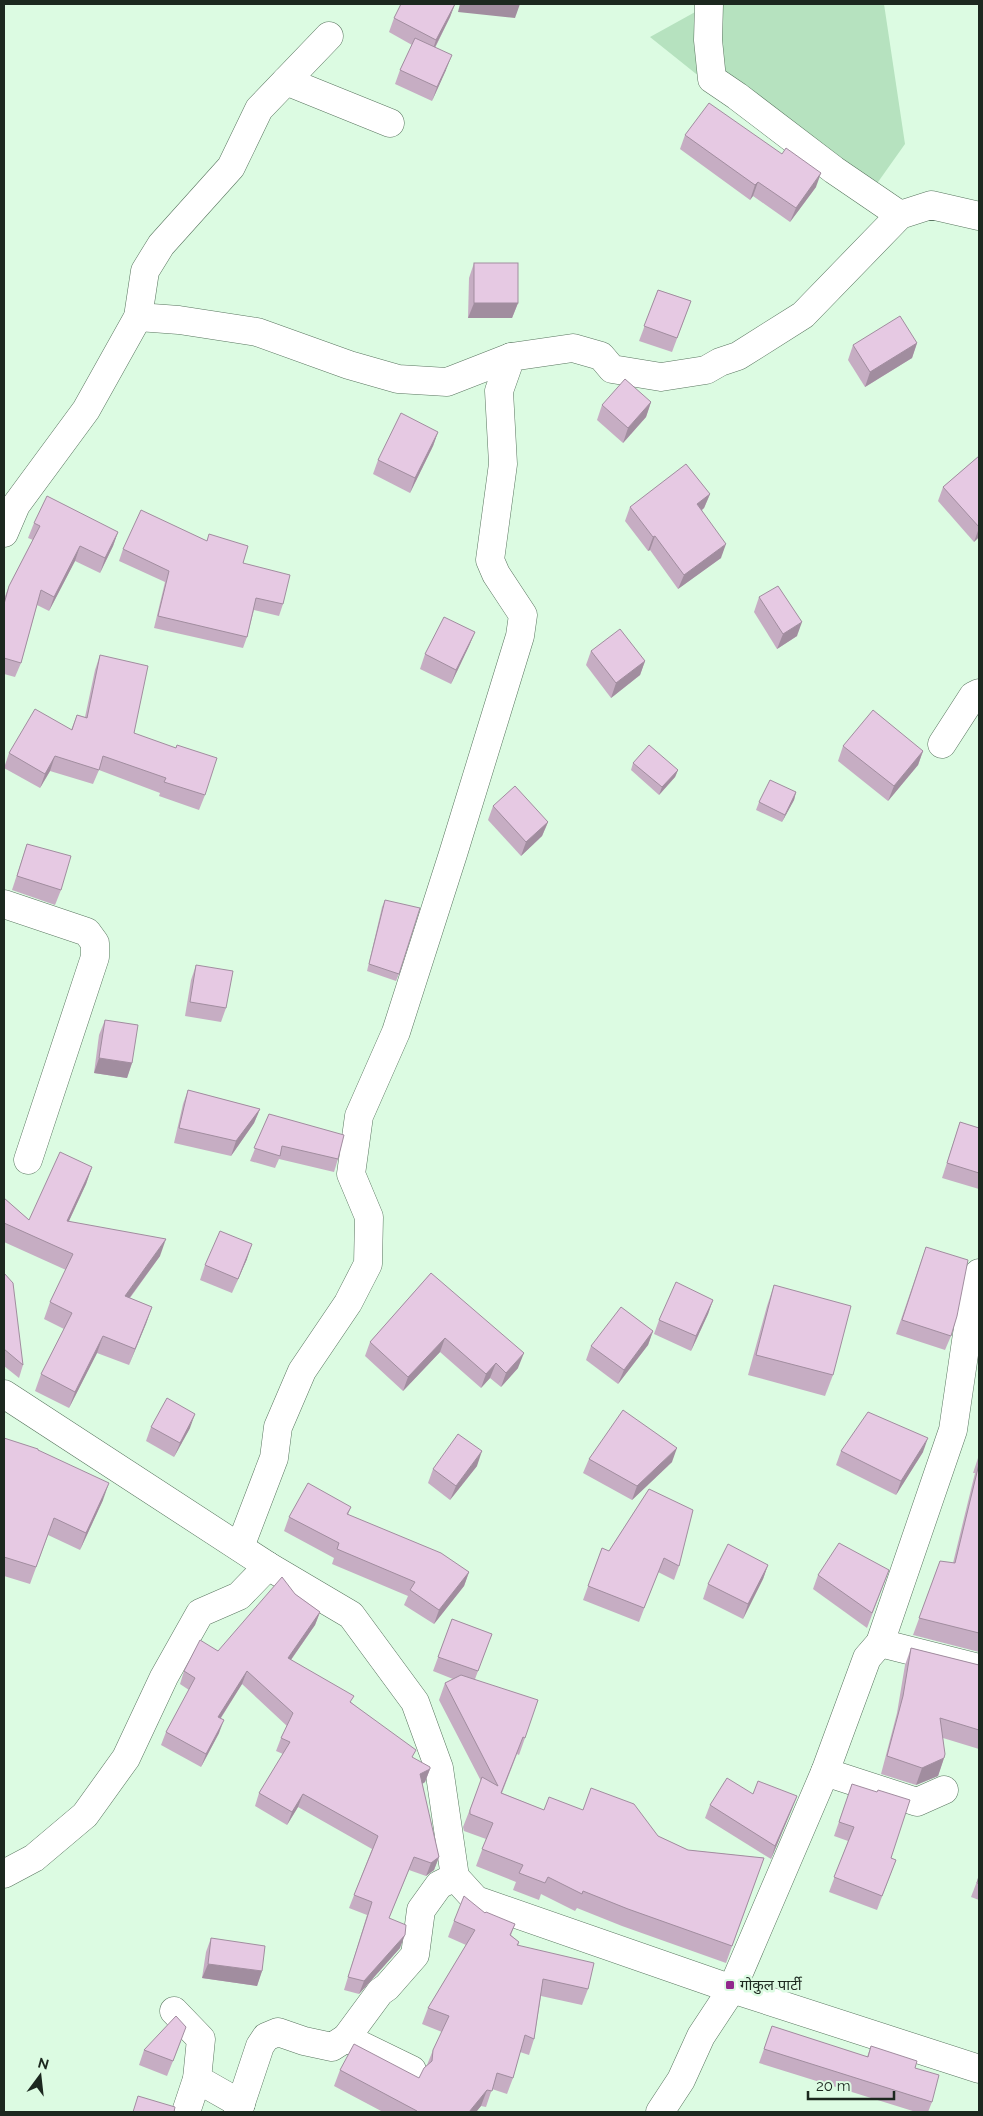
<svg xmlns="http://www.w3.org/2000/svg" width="983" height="2116" font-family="Raleway,'Noto Sans Devanagari',sans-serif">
	<rect width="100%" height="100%" fill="#dcfbe2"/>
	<path fill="#b6e2bf" d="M706 4H884L905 144 861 206 650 37 706 6Z"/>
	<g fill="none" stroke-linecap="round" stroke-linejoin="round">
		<defs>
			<g id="minor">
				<path d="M709 4 708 40 712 79 737 96 834 170 900 215"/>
				<path d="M286 81 390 123"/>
				<path d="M138 317 179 320 257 332 349 365 398 379 447 382 511 357"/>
				<path d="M4 533 16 505 86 410 138 317 145 271 161 245 231 167 259 109 329 36"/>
				<path d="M942 744 973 696 979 693"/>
				<path d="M4 904 87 932 95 943V957L28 1160"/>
				<path d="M4 1394 268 1566 351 1615 415 1702 439 1768 455 1877 476 1900 732 1989 979 2069"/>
				<path d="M240 1547 274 1458 278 1427 302 1371 348 1303 368 1264 369 1217 351 1174 359 1116 396 1032 453 854 520 636 523 615 496 574 490 560 503 464 499 391 511 357 573 348 601 356 612 369 661 377 706 370 720 362 738 356 803 315 900 215 931 205 979 216"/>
				<path d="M880 1643 979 1668"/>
				<path d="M825 1772 917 1802 944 1790"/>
				<path d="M4 1874 34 1858 85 1815 126 1758 164 1677 200 1613 239 1596 268 1566"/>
				<path d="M174 2011 201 2039 197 2079 186 2112"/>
				<path d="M346 2038 412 2070"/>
				<path d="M197 2079 241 2104"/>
				<path d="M238 2112 260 2046 266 2037 278 2032 304 2041 332 2047 346 2038 380 1992 387 1987 415 1955 421 1910 439 1885 455 1877"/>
				<path d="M660 2112 681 2080 701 2036 732 1989 825 1772 867 1658 880 1643 953 1430 972 1300 979 1273"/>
			</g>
		</defs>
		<use href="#minor" stroke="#59755f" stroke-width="29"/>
		<use href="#minor" stroke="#fff" stroke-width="28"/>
	</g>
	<g fill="#c6adc3">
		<path d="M455 4 450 17 435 48 446 70 432 101 395 84 400 70 412 45 389 32 394 18Z"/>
		<path d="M685 135 816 187 790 222 753 196 750 200 680 149Z"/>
		<path d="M474 263 518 303 512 318H468L469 278Z"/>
		<path d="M658 290 691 301 672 352 639 341Z"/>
		<path d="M917 343 912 358 865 387 848 360 853 345Z"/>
		<path d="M651 402 646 417 623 443 597 420 602 405Z"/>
		<path d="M438 432 433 446 410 493 373 474 378 460Z"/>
		<path d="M979 456V537L974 542 938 501 943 487Z"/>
		<path d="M710 494 704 508 702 510 721 558 678 589 650 550 648 551 625 521 630 507Z"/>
		<path d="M34 523 118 532 113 546 100 573 75 561 49 611 37 605 21 663 15 677 4 674V599L9 586 33 540 28 538Z"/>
		<path d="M123 549 243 563 283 604 279 616 254 610 247 637 243 648 154 628 165 582 119 561Z"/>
		<path d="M759 597 797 636 777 649 754 612Z"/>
		<path d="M475 632 469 646 451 684 420 669 425 654Z"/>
		<path d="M591 651 645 661 640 675 611 698 586 665Z"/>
		<path d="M100 655 134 733 205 795 199 810 159 796 160 793 99 770 93 784 50 771 40 788 4 768 9 753 71 730 77 715 85 717 95 670Z"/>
		<path d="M843 746 923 751 918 765 888 801 838 761Z"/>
		<path d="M633 763 678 770 675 777 659 795 631 770Z"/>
		<path d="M796 792 794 800 782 822 756 810 759 802Z"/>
		<path d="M493 806 548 822 542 836 521 856 488 820Z"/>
		<path d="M27 844 61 890 55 905 12 890Z"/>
		<path d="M385 900 399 974 396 981 367 971 382 907Z"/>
		<path d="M196 965 226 1008 221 1022 185 1016 191 980Z"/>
		<path d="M105 1020 132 1063 127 1078 94 1073 99 1035Z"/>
		<path d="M188 1090 260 1109 254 1123 231 1156 174 1143 183 1104Z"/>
		<path d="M269 1114 338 1159 334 1172 279 1159 275 1168 250 1161Z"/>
		<path d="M960 1122 979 1128V1189L942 1178Z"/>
		<path d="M92 1167 86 1184 69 1221 160 1256 130 1298 152 1307 129 1365 97 1353 69 1408 35 1391 41 1374 64 1329 44 1319 50 1302 66 1270 4 1242V1198L29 1220Z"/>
		<path d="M926 1247 951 1336 945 1350 896 1334Z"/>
		<path d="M247 1259 232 1293 200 1280 205 1265Z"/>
		<path d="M4 1273 23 1365 19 1378 4 1366Z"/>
		<path d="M431 1273 518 1368 501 1387 490 1378 481 1388 440 1352 403 1391 365 1356 370 1342Z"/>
		<path d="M774 1285 833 1375 825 1396 748 1375 767 1306Z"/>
		<path d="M713 1300 708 1314 691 1351 654 1334 659 1320Z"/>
		<path d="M653 1331 648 1345 618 1384 586 1360 591 1346Z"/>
		<path d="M151 1427 190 1428 174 1457 146 1441Z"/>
		<path d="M4 1438 38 1450 103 1500 80 1550 48 1535 30 1584 4 1576Z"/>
		<path d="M841 1451 923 1452 896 1495 836 1465Z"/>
		<path d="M979 1455V1652L913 1635 940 1561 953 1563 975 1473H973Z"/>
		<path d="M589 1459 672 1462 632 1500 583 1473Z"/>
		<path d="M477 1466 450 1500 428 1483 433 1469Z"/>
		<path d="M649 1489 679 1566 674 1580 658 1572 639 1622 583 1600 602 1548 609 1551Z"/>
		<path d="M351 1507 348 1515 469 1572 464 1586 434 1624 404 1605 408 1596 332 1564 334 1558 284 1531 289 1517Z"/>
		<path d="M768 1565 763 1579 743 1619 703 1599 708 1584Z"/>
		<path d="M889 1570 867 1628 813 1589 818 1575Z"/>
		<path d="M295 1594 320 1612 315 1625 291 1660 351 1702 413 1758 430 1769 425 1782 422 1784 439 1857 434 1870 426 1876 409 1870 389 1918 400 1948 359 1994 344 1990 367 1915 349 1908 372 1849 298 1807 287 1825 255 1806 259 1793 283 1754 276 1751 281 1738 287 1726 242 1684 221 1718 219 1733 201 1767 161 1745 166 1732 189 1690 180 1684 184 1671 218 1651Z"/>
		<path d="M452 1619 492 1634 475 1679 525 1738 519 1755 517 1754 502 1793 544 1810H583L658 1836 688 1850 764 1858 726 1963 622 1926 577 1908 575 1911 541 1894 539 1900 513 1890 516 1882 476 1866 486 1839 464 1831 463 1827 481 1781 439 1700 445 1683 453 1679 433 1671Z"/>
		<path d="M911 1648 979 1665V1749L943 1738 944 1758 938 1776 916 1785 881 1774 897 1713 905 1665Z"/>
		<path d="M852 1784 891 1858 896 1860 877 1910 829 1892 848 1841 834 1836Z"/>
		<path d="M753 1794 797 1796 771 1859 705 1818 710 1805Z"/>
		<path d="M979 1876V1900L971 1897Z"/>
		<path d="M485 1913 515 1924 511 1935 519 1942 518 1946 588 1989 582 2005 541 1996 534 2039 529 2055 520 2052 513 2078 507 2094 492 2089 486 2107 481 2106 476 2112H383L334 2086 340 2070 419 2078 427 2065 433 2050 442 2032 422 2024 428 2008 466 1945 448 1937 454 1921Z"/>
		<path d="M211 1938 262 1971 257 1986 202 1978 206 1952Z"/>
		<path d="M772 2026 867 2057 871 2046 915 2068 932 2102 928 2112H916L759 2063Z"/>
		<path d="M181 2041 167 2076 139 2065 144 2050Z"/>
	</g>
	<g fill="#a18d9f">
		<path d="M455 4 450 17 431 55 436 40Z"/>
		<path d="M460 4H520L515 18 458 12Z"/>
		<path d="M452 55 446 70 432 101 437 87Z"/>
		<path d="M821 173 816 187 790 222 796 208Z"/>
		<path d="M758 182 753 196 750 200 755 185Z"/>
		<path d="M474 303H518L512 318H468Z"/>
		<path d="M917 343 912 358 865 387 870 372Z"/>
		<path d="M651 402 646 417 623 443 628 428Z"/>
		<path d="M438 432 433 446 410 493 415 478Z"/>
		<path d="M710 494 704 508 692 518 697 504Z"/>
		<path d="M979 528V537L974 542Z"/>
		<path d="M118 532 113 546 100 573 105 558Z"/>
		<path d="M655 536 650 550 648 551 653 537Z"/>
		<path d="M726 544 721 558 678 589 684 575Z"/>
		<path d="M80 546 75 561 49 611 54 597Z"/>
		<path d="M802 622 797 636 777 649 783 634Z"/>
		<path d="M475 632 469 646 451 684 456 670Z"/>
		<path d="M645 661 640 675 611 698 616 683Z"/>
		<path d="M923 751 918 765 888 801 894 786Z"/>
		<path d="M55 756 50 771 40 788 45 774Z"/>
		<path d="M678 770 675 777 659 795 662 787Z"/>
		<path d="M796 792 794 800 782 822 785 815Z"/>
		<path d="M548 822 542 836 521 856 526 842Z"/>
		<path d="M99 1058 132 1063 127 1078 94 1073Z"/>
		<path d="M260 1109 254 1123 231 1156 236 1141Z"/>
		<path d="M92 1167 86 1184 61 1238 67 1221Z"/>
		<path d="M166 1239 160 1256 119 1312 125 1296Z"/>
		<path d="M252 1244 247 1259 232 1293 238 1279Z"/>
		<path d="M713 1300 708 1314 691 1351 696 1336Z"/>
		<path d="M152 1307 146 1324 129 1365 135 1349Z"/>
		<path d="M653 1331 648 1345 618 1384 624 1370Z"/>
		<path d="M103 1336 97 1353 69 1408 75 1392Z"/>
		<path d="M445 1338 440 1352 403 1391 408 1377Z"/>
		<path d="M524 1353 518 1368 501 1387 506 1373Z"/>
		<path d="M496 1363 490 1378 481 1388 486 1374Z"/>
		<path d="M195 1414 190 1428 174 1457 180 1443Z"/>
		<path d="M928 1438 923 1452 896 1495 901 1481Z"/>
		<path d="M677 1448 672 1462 632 1500 637 1486Z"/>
		<path d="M482 1451 477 1466 450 1500 456 1486Z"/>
		<path d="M109 1483 103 1500 80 1550 86 1533Z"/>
		<path d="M768 1565 763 1579 743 1619 748 1604Z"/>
		<path d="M469 1572 464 1586 434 1624 439 1610Z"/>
		<path d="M320 1612 315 1625 283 1671 288 1658Z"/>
		<path d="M247 1671 242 1684 213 1730 218 1717Z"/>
		<path d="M224 1720 219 1733 201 1767 206 1754Z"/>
		<path d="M944 1758 938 1776 916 1785 922 1768Z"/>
		<path d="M430 1769 425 1782 416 1788 420 1774Z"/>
		<path d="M303 1794 298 1807 287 1825 292 1812Z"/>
		<path d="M797 1796 792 1809 771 1859 775 1846Z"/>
		<path d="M439 1857 434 1870 426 1876 431 1863Z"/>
		<path d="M405 1935 400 1948 359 1994 364 1981Z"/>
		<path d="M208 1964 262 1971 257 1986 202 1978Z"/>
		<path d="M487 2090 481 2106 476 2112H469Z"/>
	</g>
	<g fill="#e6c9e3" stroke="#a18d9f">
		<path d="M401 4H455L436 40 394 18Z"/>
		<path d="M415 38 452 55 437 87 400 70Z"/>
		<path d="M709 103 782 154 786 148 821 173 796 208 758 182 755 185 685 135Z"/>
		<rect x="474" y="263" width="44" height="40"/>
		<path d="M658 290 691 301 677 338 644 326Z"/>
		<path d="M900 316 917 343 870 372 853 345Z"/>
		<path d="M625 379 651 402 628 428 602 405Z"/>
		<path d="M401 413 438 432 415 478 378 460Z"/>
		<path d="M979 456V527L943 487Z"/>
		<path d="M686 464 710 494 697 504 726 544 684 575 655 536 653 537 630 507Z"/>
		<path d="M47 496 118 532 105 558 80 546 54 597 41 590 21 663 4 658V604L9 586 40 526 34 523Z"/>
		<path d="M141 510 207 541 209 534 248 546 243 563 290 575 283 604 256 598 247 637 158 616 169 571 123 549Z"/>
		<path d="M778 586 802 622 783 634 759 597Z"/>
		<path d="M444 617 475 632 456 670 425 654Z"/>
		<path d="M620 629 645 661 616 683 591 651Z"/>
		<path d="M100 655 148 666 134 733 176 748 177 745 217 758 205 795 164 782 166 778 103 756 99 770 55 756 45 774 9 753 35 709 72 730 77 715 87 718Z"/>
		<path d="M873 710 923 751 894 786 843 746Z"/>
		<path d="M649 745 678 770 662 787 633 763Z"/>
		<path d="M770 780 796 792 785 815 759 802Z"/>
		<path d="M515 786 548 822 526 842 493 806Z"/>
		<path d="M27 844 71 856 61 890 17 876Z"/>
		<path d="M385 900 420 908 399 974 369 964Z"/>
		<path d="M196 965 233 971 226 1008 190 1002Z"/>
		<path d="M105 1020 138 1025 132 1063 99 1058Z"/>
		<path d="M188 1090 260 1109 236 1141 179 1128Z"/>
		<path d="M269 1114 344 1135 338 1159 282 1146 280 1156 254 1148Z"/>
		<path d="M960 1122 979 1128V1173L947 1163Z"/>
		<path d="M60 1152 92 1167 67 1221 166 1239 125 1296 152 1307 135 1349 103 1336 75 1392 41 1374 72 1313 50 1302 73 1254 4 1223V1198L29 1220Z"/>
		<path d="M220 1231 252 1244 238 1279 205 1265Z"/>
		<path d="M926 1247 968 1260 957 1316 951 1336 902 1320Z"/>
		<path d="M4 1273 13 1283 23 1365 4 1349Z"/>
		<path d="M431 1273 524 1353 506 1373 496 1363 486 1374 445 1338 408 1377 370 1342Z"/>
		<path d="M676 1282 713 1300 696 1336 659 1320Z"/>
		<path d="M774 1285 851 1306 833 1375 756 1355Z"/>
		<path d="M621 1307 653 1331 624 1370 591 1346Z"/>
		<path d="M167 1398 195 1414 180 1443 151 1427Z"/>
		<path d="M623 1410 677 1448 637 1486 589 1459Z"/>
		<path d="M868 1412 928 1438 901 1481 841 1451Z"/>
		<path d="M458 1434 482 1451 456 1486 433 1469Z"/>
		<path d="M4 1438 38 1449V1450L109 1483 86 1533 54 1518 36 1567 4 1557Z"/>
		<path d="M979 1464V1633L919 1618 940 1561 955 1563Z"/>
		<path d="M308 1483 351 1507 347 1514 441 1553 469 1572 439 1610 410 1590 415 1582 337 1549 339 1543 289 1517Z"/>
		<path d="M649 1489 693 1510 679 1566 664 1558 644 1608 588 1586 602 1548 609 1551Z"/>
		<path d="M839 1543 889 1570 872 1613 818 1575Z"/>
		<path d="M728 1544 768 1565 748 1604 708 1584Z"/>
		<path d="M282 1577 295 1594 320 1612 288 1658 354 1696 350 1702 416 1750 412 1757 430 1767V1769L420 1774 439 1857 431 1863 414 1857 389 1918 406 1925 405 1935 364 1981 348 1977 372 1902 354 1895 378 1836 303 1794 292 1812 259 1793 290 1742 281 1738 293 1713 247 1671 218 1717 224 1720 206 1754 166 1732 195 1678 184 1671 200 1640 218 1651Z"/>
		<path d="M452 1619 492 1634 478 1671 438 1657Z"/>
		<path d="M911 1648 979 1665V1730L940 1718 945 1754 944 1758 922 1768 887 1756 903 1696Z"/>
		<path d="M461 1675 538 1700 525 1738 523 1737 501 1793 544 1810 549 1797 583 1810 591 1788 634 1804 658 1836 688 1850 764 1858 732 1946 628 1909 583 1891 582 1894 548 1877 545 1883 519 1873 523 1865 482 1849 493 1823 470 1814V1810L482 1777 498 1786 445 1683Z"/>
		<path d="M727 1778 753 1794 758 1781 797 1796 775 1846 710 1805Z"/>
		<path d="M852 1784 877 1792 878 1790 910 1800 891 1858 896 1860 882 1896 834 1877 854 1827 839 1822Z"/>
		<path d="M979 1876V1884L977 1883Z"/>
		<path d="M464 1896 485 1913 486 1912 515 1924 510 1935 519 1942 517 1945 594 1963 588 1989 543 1979 534 2039 525 2035 513 2078 497 2073 492 2091 487 2090 469 2112H416L417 2111 340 2070 354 2044 419 2078 424 2068 432 2061 433 2050 449 2016 428 2008 475 1930 454 1921Z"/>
		<path d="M211 1938 265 1946 262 1971 208 1964Z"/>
		<path d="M176 2016 186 2027 173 2061 144 2050Z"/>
		<path d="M772 2026 868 2057 871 2046 917 2061 915 2068 939 2075 932 2102 764 2049Z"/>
		<path d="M138 2096 175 2107 174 2112H133Z"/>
	</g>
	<rect fill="#91288c" stroke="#dcfbe2" stroke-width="2" x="725" y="1980" width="10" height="10" rx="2.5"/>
	<g text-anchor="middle" stroke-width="5" stroke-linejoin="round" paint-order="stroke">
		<g font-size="15" fill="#1c281f" stroke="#dcfbe2" text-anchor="start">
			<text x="740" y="1990">गोकुल पार्टी</text>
		</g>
	</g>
	<rect width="983" height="2116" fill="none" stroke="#1c281f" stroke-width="10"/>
	<g transform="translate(40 2076) rotate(15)" stroke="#dcfbe2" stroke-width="4" paint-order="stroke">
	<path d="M0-4L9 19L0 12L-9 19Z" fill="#1c281f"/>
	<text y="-8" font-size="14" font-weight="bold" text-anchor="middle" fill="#1c281f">N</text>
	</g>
	<path d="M808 2091v8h86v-8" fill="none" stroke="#1c281f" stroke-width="2.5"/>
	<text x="816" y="2091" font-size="15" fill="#1c281f" stroke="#dcfbe2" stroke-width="4" paint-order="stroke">20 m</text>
</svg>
